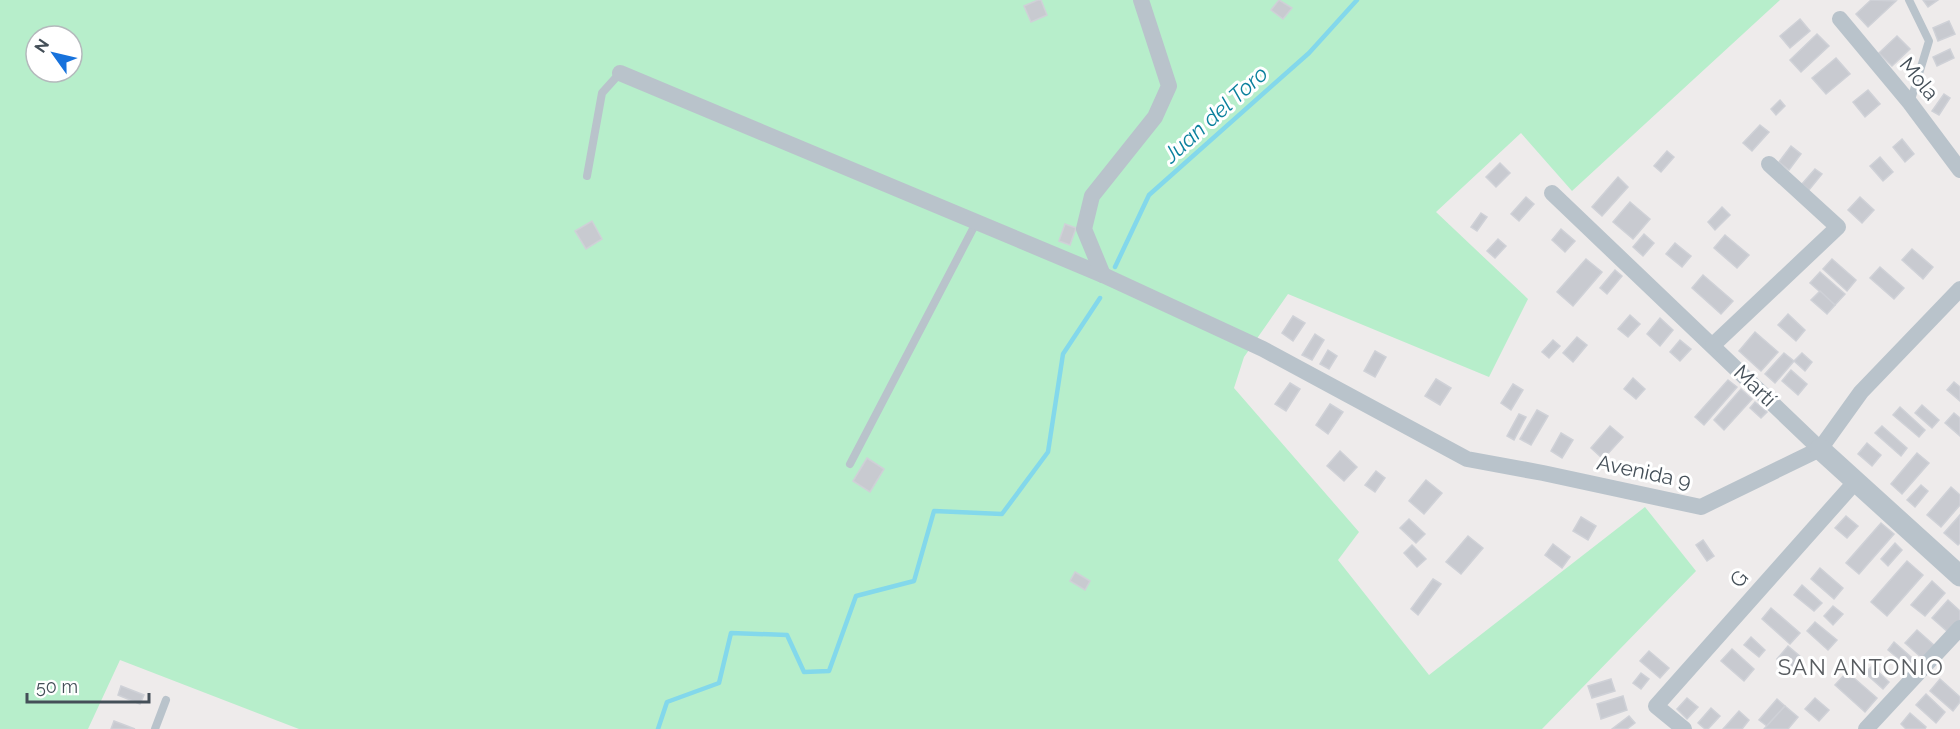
<svg xmlns="http://www.w3.org/2000/svg" width="1960" height="729" font-family="Raleway,sans-serif">
	<rect width="100%" height="100%" fill="#eeebeb"/>
	<path fill="#b7eecb" fill-rule="evenodd" d="M0 0H1780L1572 191 1521 133 1436 212 1528 299 1489 377 1288 294 1244 357 1234 388 1359 532 1338 560 1429 675 1645 507 1696 571 1542 729H299L120 660 88 729H0ZM36 36H72V72H36Z"/>
	<g fill="none" stroke-linecap="round" stroke-linejoin="round">
		<g stroke="#83d8eb" stroke-width="4.5">
			<path d="M1115 267 1149 195 1309 53 1357 0"/>
			<path d="M658 729 667 702 719 683 731 633 787 635 804 672 829 671 856 596 914 581 934 511 1002 514 1048 452 1063 354 1100 298"/>
		</g>
	</g>
	<g fill="#c8cad0" stroke="#cfd1d7" stroke-width="1.5">
		<path d="M1038 0H1041L1047 15 1031 22 1024 6Z"/>
		<path d="M1279 0 1292 8 1283 19 1271 10Z"/>
		<path d="M1871 0 1896 1 1868 27 1856 14Z"/>
		<path d="M1923 0H1938L1928 7Z"/>
		<path d="M1800 19 1810 31 1790 48 1780 36Z"/>
		<path d="M1949 21 1955 34 1938 41 1933 28Z"/>
		<path d="M1817 34 1829 46 1801 72 1790 60Z"/>
		<path d="M1897 36 1910 49 1892 66 1879 53Z"/>
		<path d="M1950 49 1954 58 1937 66 1933 57Z"/>
		<path d="M1836 58 1850 74 1826 94 1812 78Z"/>
		<path d="M1868 90 1880 104 1865 117 1853 102Z"/>
		<path d="M1944 94 1950 98 1939 115 1932 111Z"/>
		<path d="M1780 100 1785 106 1776 115 1771 109Z"/>
		<path d="M1760 125 1769 132 1752 151 1743 143Z"/>
		<path d="M1902 139 1914 154 1905 162 1893 147Z"/>
		<path d="M1791 146 1801 154 1789 170 1779 162Z"/>
		<path d="M1667 151 1674 157 1661 172 1654 166Z"/>
		<path d="M1880 157 1893 172 1883 181 1870 166Z"/>
		<path d="M1500 163 1510 173 1496 187 1486 177Z"/>
		<path d="M1815 169 1822 174 1809 190 1802 184Z"/>
		<path d="M1618 177 1628 187 1602 216 1592 207Z"/>
		<path d="M1526 197 1534 204 1519 221 1511 214Z"/>
		<path d="M1860 197 1874 210 1862 223 1848 210Z"/>
		<path d="M1630 202 1650 219 1633 239 1613 222Z"/>
		<path d="M1722 207 1730 215 1715 230 1708 222Z"/>
		<path d="M1481 213 1487 217 1477 231 1471 227Z"/>
		<path d="M592 221 602 239 586 249 575 231Z"/>
		<path d="M1065 224 1076 228 1070 245 1059 241Z"/>
		<path d="M1561 229 1575 241 1565 252 1552 240Z"/>
		<path d="M1644 234 1654 243 1643 256 1633 247Z"/>
		<path d="M1725 235 1749 255 1737 268 1714 248Z"/>
		<path d="M1498 239 1506 246 1495 258 1487 251Z"/>
		<path d="M1675 243 1691 256 1682 267 1666 254Z"/>
		<path d="M1912 249 1933 267 1923 279 1902 260Z"/>
		<path d="M1586 259 1602 272 1573 306 1557 292Z"/>
		<path d="M1832 259 1856 280 1847 291 1823 269Z"/>
		<path d="M1880 267 1904 288 1894 299 1870 278Z"/>
		<path d="M1615 270 1622 276 1607 294 1600 288Z"/>
		<path d="M1820 272 1845 294 1835 305 1810 283Z"/>
		<path d="M1703 275 1733 301 1721 314 1692 288Z"/>
		<path d="M1820 291 1835 305 1827 314 1811 300Z"/>
		<path d="M1788 314 1805 330 1796 341 1778 325Z"/>
		<path d="M1630 315 1640 324 1628 337 1618 329Z"/>
		<path d="M1293 316 1305 323 1293 341 1282 333Z"/>
		<path d="M1660 318 1673 330 1660 346 1647 334Z"/>
		<path d="M1755 332 1778 352 1761 371 1739 351Z"/>
		<path d="M1315 334 1324 340 1312 360 1302 355Z"/>
		<path d="M1577 337 1587 345 1573 362 1563 353Z"/>
		<path d="M1553 340 1560 346 1549 358 1542 352Z"/>
		<path d="M1680 340 1691 349 1680 361 1670 352Z"/>
		<path d="M1328 350 1337 356 1329 369 1320 364Z"/>
		<path d="M1375 351 1386 357 1375 377 1364 371Z"/>
		<path d="M1784 353 1794 361 1775 383 1765 374Z"/>
		<path d="M1802 353 1812 362 1805 371 1794 361Z"/>
		<path d="M1791 370 1807 384 1798 395 1782 381Z"/>
		<path d="M1633 378 1645 389 1636 399 1624 389Z"/>
		<path d="M1436 379 1451 388 1440 405 1425 396Z"/>
		<path d="M1728 380 1737 387 1704 425 1695 417Z"/>
		<path d="M1954 382 1960 387V401L1947 390Z"/>
		<path d="M1290 383 1300 389 1286 411 1275 404Z"/>
		<path d="M1513 384 1523 390 1511 410 1501 403Z"/>
		<path d="M1741 389 1752 399 1724 430 1714 420Z"/>
		<path d="M1755 402 1767 412 1761 418 1750 408Z"/>
		<path d="M1330 404 1343 412 1328 434 1316 425Z"/>
		<path d="M1922 405 1939 420 1932 428 1915 413Z"/>
		<path d="M1900 407 1925 430 1919 437 1893 415Z"/>
		<path d="M1537 410 1548 416 1531 445 1520 439Z"/>
		<path d="M1954 413 1960 418V436L1945 423Z"/>
		<path d="M1519 414 1526 417 1514 440 1507 436Z"/>
		<path d="M1610 426 1623 437 1603 459 1591 448Z"/>
		<path d="M1882 426 1907 448 1901 456 1875 433Z"/>
		<path d="M1561 433 1573 440 1562 458 1551 451Z"/>
		<path d="M1867 443 1881 455 1872 466 1858 454Z"/>
		<path d="M1340 451 1357 467 1344 481 1327 466Z"/>
		<path d="M1917 453 1929 463 1902 494 1891 484Z"/>
		<path d="M867 458 884 469 870 492 853 481Z"/>
		<path d="M1376 471 1385 478 1375 492 1365 485Z"/>
		<path d="M1426 480 1442 493 1424 514 1409 501Z"/>
		<path d="M1921 485 1928 491 1915 507 1907 500Z"/>
		<path d="M1951 487 1960 495V505L1941 527 1927 515Z"/>
		<path d="M1960 515V543L1958 545 1944 533Z"/>
		<path d="M1846 516 1858 526 1847 538 1835 528Z"/>
		<path d="M1581 517 1596 526 1588 540 1573 531Z"/>
		<path d="M1409 519 1425 534 1416 543 1400 528Z"/>
		<path d="M1881 523 1894 534 1859 574 1846 563Z"/>
		<path d="M1468 536 1483 548 1461 574 1446 562Z"/>
		<path d="M1703 540 1714 556 1707 561 1696 545Z"/>
		<path d="M1895 543 1902 550 1888 566 1881 559Z"/>
		<path d="M1553 544 1570 557 1562 568 1545 555Z"/>
		<path d="M1412 545 1426 559 1417 567 1404 553Z"/>
		<path d="M1907 561 1923 575 1887 616 1871 602Z"/>
		<path d="M1820 568 1843 588 1834 599 1811 579Z"/>
		<path d="M1075 572 1090 581 1085 590 1070 581Z"/>
		<path d="M1433 579 1441 584 1418 615 1411 609Z"/>
		<path d="M1932 581 1945 593 1925 616 1911 605Z"/>
		<path d="M1802 585 1822 603 1814 611 1794 595Z"/>
		<path d="M1948 600 1960 611V620L1949 633 1932 618Z"/>
		<path d="M1833 606 1843 614 1833 625 1824 616Z"/>
		<path d="M1771 608 1800 633 1790 644 1762 619Z"/>
		<path d="M1815 622 1837 640 1828 650 1807 631Z"/>
		<path d="M1917 630 1935 646 1923 659 1905 643Z"/>
		<path d="M1751 637 1765 650 1759 657 1744 645Z"/>
		<path d="M1894 642 1919 664 1913 671 1888 650Z"/>
		<path d="M1788 646 1801 657 1790 670 1777 659Z"/>
		<path d="M1732 649 1754 669 1744 681 1721 661Z"/>
		<path d="M1649 651 1669 668 1660 678 1640 661Z"/>
		<path d="M1872 666 1889 682 1883 689 1865 673Z"/>
		<path d="M1847 672 1877 698 1865 712 1835 685Z"/>
		<path d="M1641 673 1649 679 1641 689 1633 683Z"/>
		<path d="M1611 679 1615 691 1592 698 1588 686Z"/>
		<path d="M1940 679 1960 697V702L1953 711 1930 691Z"/>
		<path d="M121 686 144 695 140 704 118 695Z"/>
		<path d="M1926 694 1945 712 1936 723 1916 705Z"/>
		<path d="M1623 696 1627 710 1601 719 1597 704Z"/>
		<path d="M1687 698 1698 707 1687 719 1677 709Z"/>
		<path d="M1815 698 1829 710 1819 721 1805 709Z"/>
		<path d="M1777 699 1785 706 1767 726 1759 720Z"/>
		<path d="M1785 706 1798 717 1788 729H1764Z"/>
		<path d="M1711 708 1720 716 1708 729H1705L1698 723Z"/>
		<path d="M1739 711 1749 720 1742 729H1723Z"/>
		<path d="M1910 713 1926 727 1925 729H1906L1901 724Z"/>
		<path d="M1629 716 1635 723 1627 729H1612Z"/>
		<path d="M114 721 135 729H111Z"/>
	</g>
	<g fill="none" stroke-linecap="round" stroke-linejoin="round">
		<g stroke="#b9c3cb" stroke-width="8">
			<path d="M1909 0 1929 41 1910 103"/>
			<path d="M587 176 602 93 620 73"/>
			<path d="M850 464 976 223"/>
			<path d="M155 729 166 700"/>
		</g>
		<g stroke="#b9c3cb" stroke-width="16">
			<path d="M1840 19 1910 103 1960 170"/>
			<path d="M620 73 1103 275 1263 349 1467 459 1543 473 1701 507 1820 449 1861 392 1960 289"/>
			<path d="M1552 193 1820 449"/>
			<path d="M1103 275 1084 229 1092 196 1155 117 1169 86 1141 0"/>
			<path d="M1713 345 1838 227 1769 164"/>
			<path d="M1684 729 1656 706 1856 481"/>
			<path d="M1866 729 1960 628"/>
		</g>
		<path stroke="#b9c3cb" stroke-width="21" d="M1820 449 1960 576"/>
	</g>
	<g text-anchor="middle" stroke-width="6" stroke-linejoin="round" paint-order="stroke">
		<g font-size="21" fill="#444f58" stroke="#fff">
			<text transform="translate(1919 79) rotate(51)" y="7">Mola</text>
			<text transform="translate(1755 386) rotate(44)" y="7">Martí</text>
			<text transform="translate(1644 472) rotate(12)" y="7">Avenida 9</text>
			<text transform="translate(1739 579) rotate(-48)" y="7">G</text>
		</g>
		<g font-size="22" font-style="italic" fill="#0b819d" stroke="#fff">
			<text transform="translate(1215 114) rotate(-42)" y="8">Juan del Toro</text>
		</g>
		<g font-size="22" letter-spacing="1.5" fill="#585c60" stroke="#fff">
			<text x="1861" y="675">SAN ANTONIO</text>
		</g>
	</g>
	<g transform="translate(54 54) rotate(304)"><circle r="28" fill="#ffffff" stroke="#b4b9bc" stroke-width="1.5"/>
	<path d="M0-4.5L10 22L0 15L-10 22Z" fill="#1772dc"/>
	<text y="-9" font-size="16" font-weight="bold" text-anchor="middle" fill="#444f58">N</text>
	</g>
	<path d="M27 693v9h122v-9" fill="none" stroke="#444f58" stroke-width="3"/>
	<text x="36" y="693" font-size="18" fill="#444f58" stroke="#ffffff" stroke-width="4.5" paint-order="stroke">50 m</text>
</svg>
